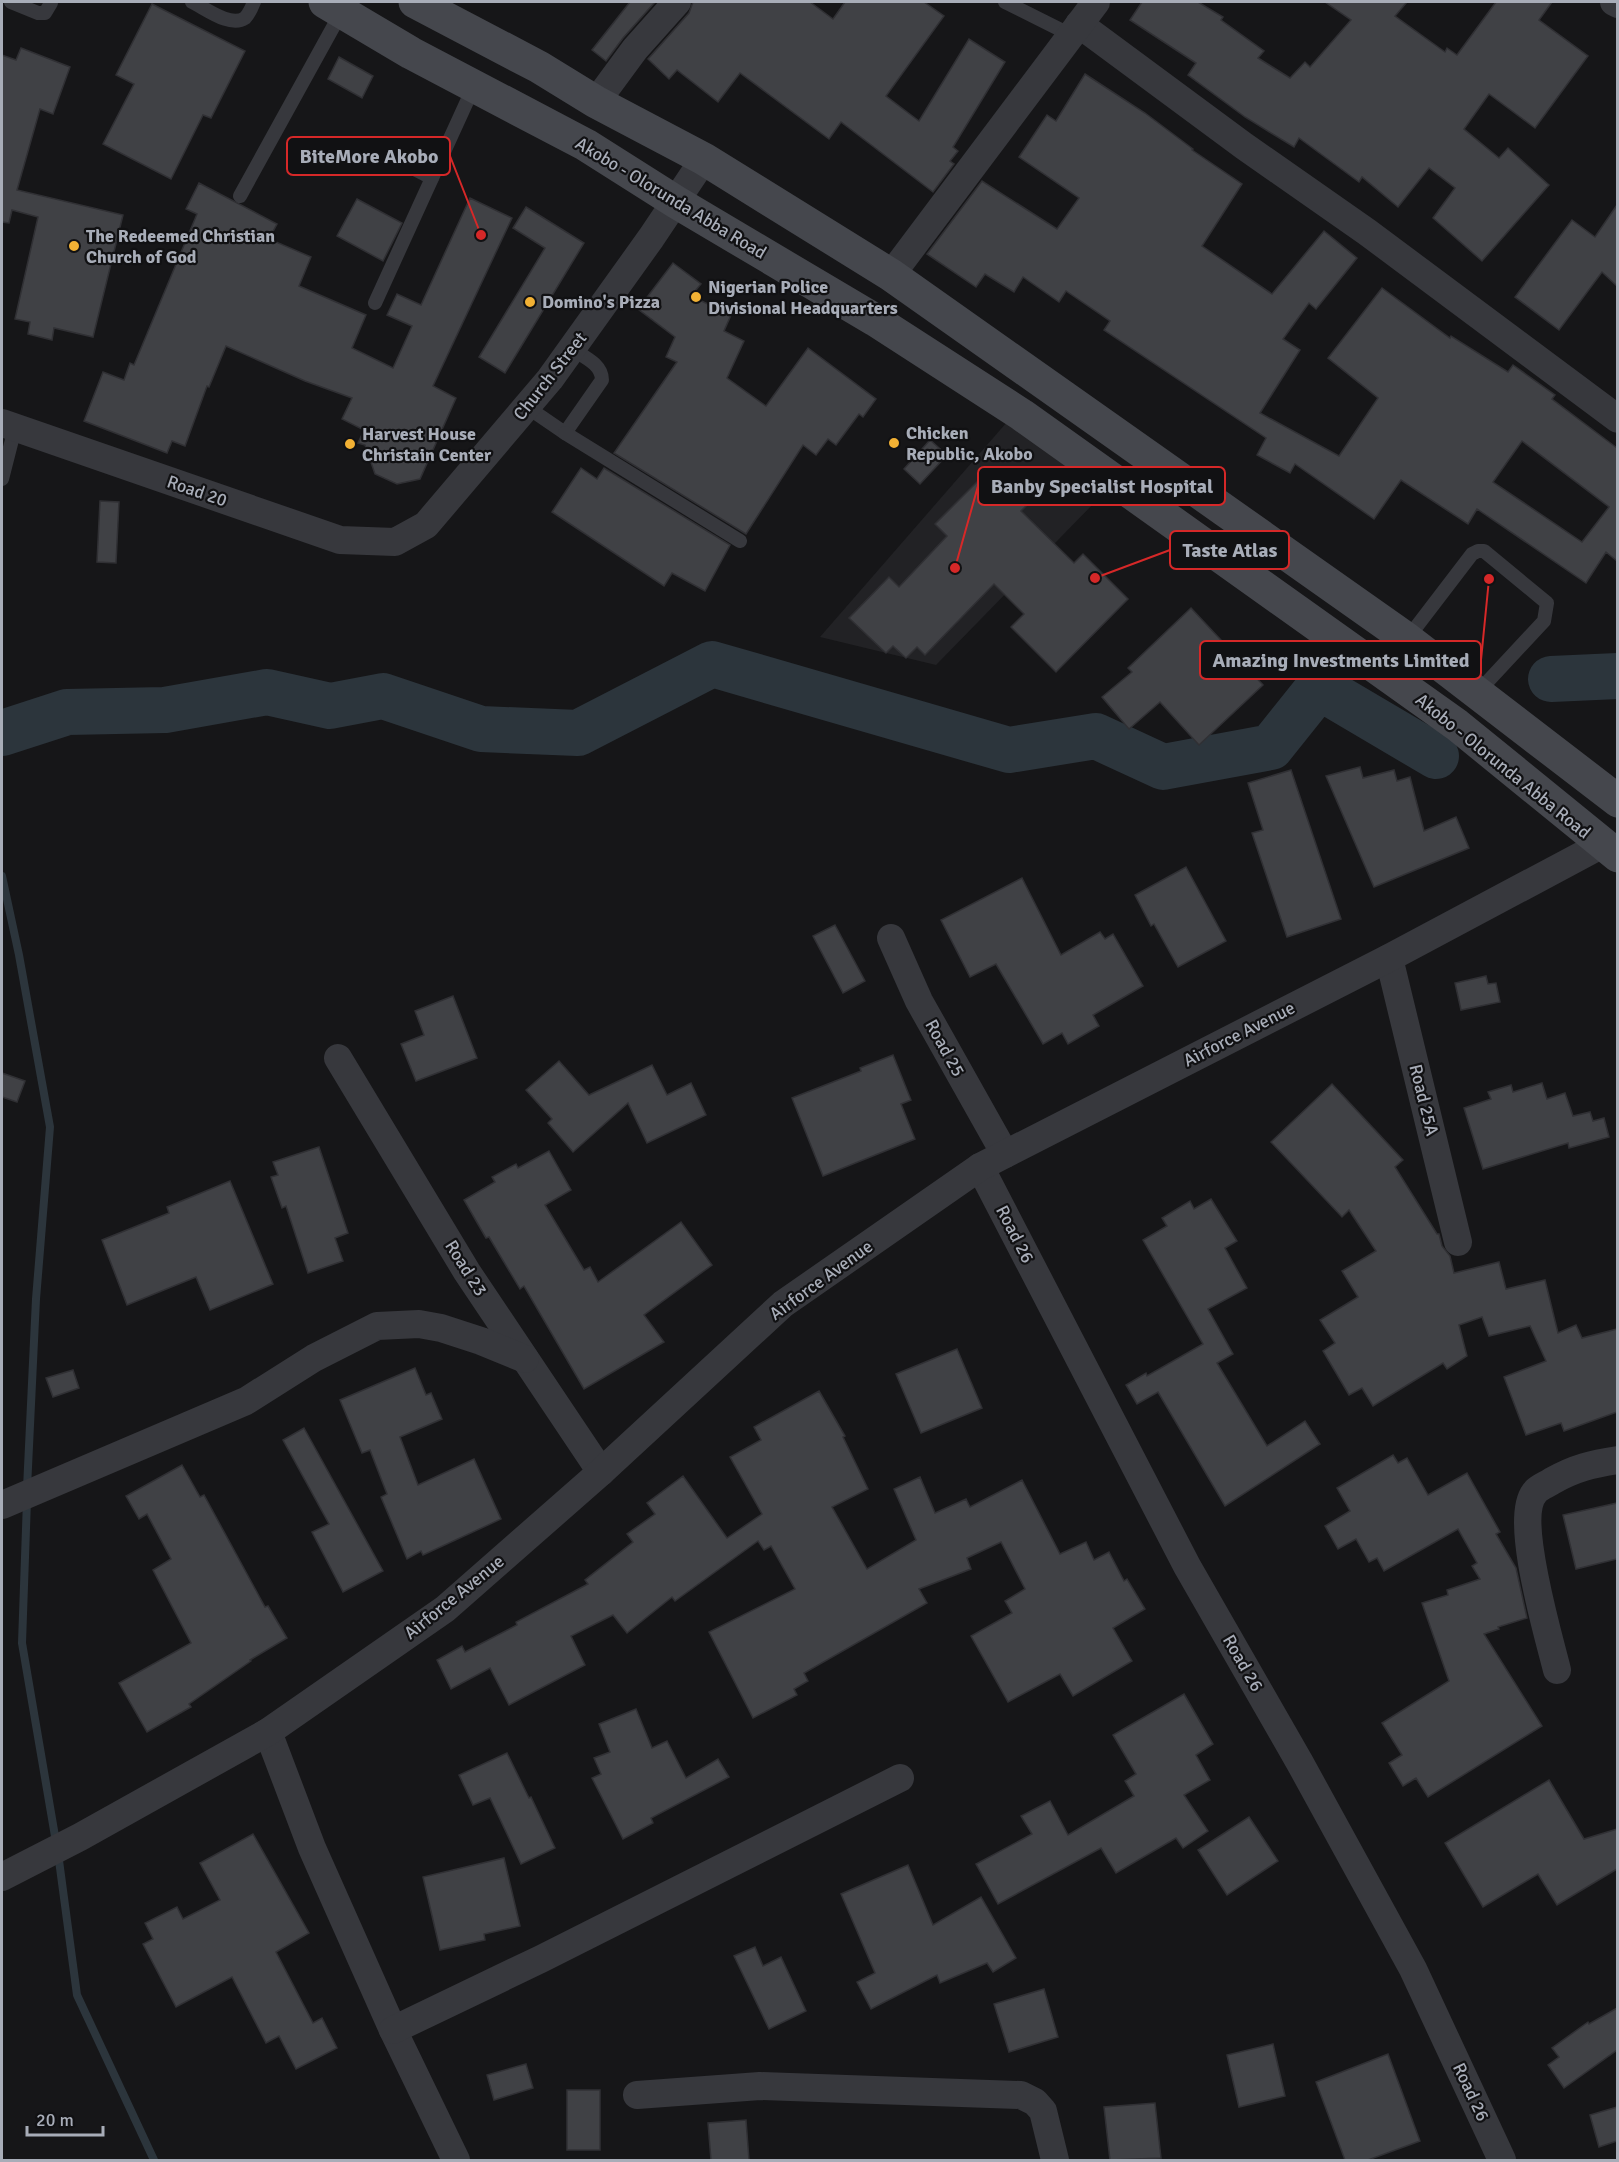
<svg xmlns="http://www.w3.org/2000/svg" width="1619" height="2162" font-family="Signika,sans-serif">
	<rect width="100%" height="100%" fill="#161618"/>
	<path fill="#222225" d="M1014 414 1108 482 1098 499 936 665 820 637Z"/>
	<g fill="none" stroke-linecap="round" stroke-linejoin="round">
		<g stroke="#2c353c" stroke-width="8">
			<path d="M2 876 19 955 50 1127 36 1299 27 1488"/>
			<path d="M27 1500 22 1643 56 1842"/>
			<path d="M58 1853 77 1995 154 2160"/>
		</g>
		<g stroke="#2c353c" stroke-width="46">
			<path d="M1551 679 1618 676"/>
			<path d="M2 733 67 712 165 710 267 692 330 706 383 696 481 729 578 733 712 664 1009 750 1096 736 1163 767 1271 747 1319 687 1436 756"/>
		</g>
	</g>
	<g fill="#404145" stroke="#303034" stroke-width="1.5" fill-rule="evenodd">
		<path d="M630 2H655L623 38 606 61 592 50Z"/>
		<path d="M693 2H810L833 19 845 2H924L944 16 886 96 919 121 969 39 1005 62 953 147 958 151 950 161 954 164 933 192 841 122 829 139 740 73 718 102 677 70 669 79 648 59 689 13Z"/>
		<path d="M1142 2H1198L1223 17 1221 20 1264 51 1258 58 1290 78 1305 62 1310 67 1351 20 1325 2H1407L1395 16 1445 52 1447 48 1457 55 1496 2H1552L1539 20 1588 56 1535 128 1489 94 1464 129 1499 158 1508 148 1549 185 1482 261 1433 218 1455 188 1429 168 1398 207 1362 177 1359 182 1299 138 1294 147 1245 117 1188 75 1196 63 1130 20Z"/>
		<path d="M152 4 245 51 211 118 203 115 171 179 103 144 134 84 116 75Z"/>
		<path d="M21 48 70 67 53 114 40 109 17 190 123 215 93 337 54 328 52 340 28 334 30 322 15 319 38 217 12 210 9 223 2 222V55L16 60Z"/>
		<path d="M339 57 373 76 362 98 328 79Z"/>
		<path d="M1085 74 1145 113 1193 149 1192 150 1242 184 1202 246 1272 294 1324 231 1357 258 1316 309 1309 303 1283 339 1300 350 1260 413 1339 456 1378 398 1328 358 1382 288 1450 338 1451 336 1508 372 1513 365 1555 395 1552 399 1617 448V561L1606 552 1586 583 1477 509 1468 524 1401 480 1374 519 1295 464 1290 473 1257 455 1266 438 1104 330 1110 321 1066 291 1059 302 1023 277 1014 292 985 274 976 287 927 254 982 181 1057 229 1079 198 1019 157 1047 115 1056 121ZM1522 441 1609 507 1582 542 1493 482Z"/>
		<path d="M199 183 277 224 269 239 311 257 299 286 366 315 352 348 393 368 412 326 387 315 397 294 421 305 470 198 512 218 433 386 456 398 420 479 397 484 375 474 365 445 358 443 364 430 342 419 352 398 305 381 226 346 209 387 207 386 185 446 172 441 167 453 84 421 103 372 124 380 130 363 134 365 197 214 186 209Z"/>
		<path d="M357 199 402 223 383 261 337 236Z"/>
		<path d="M1617 205V286L1602 272 1559 330 1515 297 1572 220 1595 237Z"/>
		<path d="M526 207 584 243 505 373 479 357 545 248 513 228Z"/>
		<path d="M673 263 701 284 691 296 731 315 724 331 744 341 727 378 766 406 808 348 876 399 863 417 859 414 836 445 828 439 816 455 803 445 746 534 614 453 677 362 666 357 675 337 638 309Z"/>
		<path d="M930 440 947 455 920 484 904 469Z"/>
		<path d="M581 468 597 479 604 468 730 545 705 591 672 573 664 586 552 512Z"/>
		<path d="M984 475 1003 495 1012 486 1029 503 1021 511 1074 563 1083 554 1128 599 1056 672 1011 627 1024 614 994 584 925 655 917 647 906 658 893 646 886 653 849 618 889 577 899 587 947 536 935 524Z"/>
		<path d="M100 501 119 502 116 563 97 562Z"/>
		<path d="M1191 608 1263 685 1199 745 1160 702 1129 729 1102 697 1132 672 1128 668Z"/>
		<path d="M1360 767 1363 778 1394 770 1397 781 1410 777 1424 831 1456 817 1469 848 1374 887 1326 776Z"/>
		<path d="M1291 770 1341 919 1287 937 1252 833 1263 830 1248 783Z"/>
		<path d="M1186 867 1226 941 1178 967 1154 924 1151 926 1135 895Z"/>
		<path d="M1022 878 1061 955 1100 932 1105 939 1113 934 1143 986 1093 1015 1099 1026 1068 1044 1062 1033 1043 1044 996 964 970 977 941 920Z"/>
		<path d="M835 925 865 981 843 993 813 936Z"/>
		<path d="M1486 976 1488 984 1496 983 1500 1002 1461 1010 1455 983Z"/>
		<path d="M453 996 477 1058 416 1081 401 1044 424 1035 415 1011Z"/>
		<path d="M893 1055 911 1100 901 1104 915 1139 823 1176 792 1098 861 1071 860 1068Z"/>
		<path d="M559 1061 589 1095 652 1065 667 1095 691 1083 706 1115 647 1143 628 1103 573 1152 548 1123 552 1119 526 1090Z"/>
		<path d="M2 1073 25 1081 17 1102 2 1097Z"/>
		<path d="M1542 1083 1547 1099 1565 1093 1573 1116 1590 1112 1593 1121 1604 1118 1609 1137 1569 1148 1568 1143 1483 1169 1464 1108 1491 1099 1488 1092 1511 1085 1513 1092Z"/>
		<path d="M1332 1084 1403 1160 1395 1167 1437 1234H1439L1442 1246 1450 1256 1454 1273 1499 1262 1506 1289 1545 1280 1558 1333 1576 1325 1582 1338 1617 1329V1412L1564 1431 1561 1423 1526 1435 1504 1377 1546 1361 1530 1326 1489 1336 1482 1317 1459 1325 1467 1356 1447 1369 1443 1363 1373 1406 1362 1388 1349 1395 1323 1351 1335 1343 1320 1320 1358 1297 1342 1271 1376 1251 1349 1210 1342 1217 1271 1142Z"/>
		<path d="M319 1147 348 1233 335 1238 343 1261 308 1273 286 1206 282 1208 271 1177 278 1175 273 1162Z"/>
		<path d="M549 1151 571 1190 545 1205 584 1270 590 1267 598 1282 681 1222 712 1265 644 1315 664 1342 584 1389 524 1286 520 1289 489 1237 486 1238 464 1200 495 1182 492 1177 516 1164 518 1168Z"/>
		<path d="M230 1181 273 1284 210 1310 196 1277 127 1305 102 1240 169 1213 167 1207Z"/>
		<path d="M1211 1199 1237 1241 1225 1248 1247 1288 1208 1309 1233 1354 1217 1363 1267 1446 1305 1421 1320 1444 1225 1506 1158 1392 1137 1404 1126 1385 1146 1373 1147 1376 1203 1344 1143 1240 1167 1226 1162 1218 1190 1201 1194 1209Z"/>
		<path d="M957 1349 982 1408 921 1433 896 1374Z"/>
		<path d="M415 1368 426 1395 431 1393 442 1419 400 1437 418 1485 474 1459 501 1519 423 1555 421 1551 407 1559 381 1497 387 1494 370 1450 362 1453 340 1400Z"/>
		<path d="M73 1370 79 1388 53 1397 46 1378Z"/>
		<path d="M819 1391 845 1436 843 1437 868 1489 832 1507 867 1569 916 1540 894 1489 920 1477 935 1513 966 1499 970 1507 1022 1480 1060 1554 1086 1542 1094 1560 1109 1552 1124 1581 1127 1579 1145 1609 1113 1628 1132 1661 1073 1696 1060 1674 1008 1702 971 1636 1012 1613 1005 1601 1025 1589 1001 1542 967 1558 971 1569 919 1589 927 1603 804 1673 808 1681 794 1689 797 1695 753 1718 709 1632 795 1589 771 1546 764 1550 758 1541 675 1601 672 1597 627 1633 613 1615 571 1636 585 1665 509 1705 490 1668 451 1689 437 1660 462 1646 465 1652 517 1625 516 1622 588 1584 585 1580 633 1542 627 1534 655 1514 647 1503 683 1476 727 1538 762 1514 730 1457 761 1440 754 1427Z"/>
		<path d="M304 1428 383 1571 343 1592 312 1532 329 1524 283 1440Z"/>
		<path d="M1393 1455 1398 1463 1407 1458 1428 1495 1467 1473 1500 1532 1496 1534 1516 1568 1527 1618 1498 1627 1499 1629 1484 1634 1542 1726 1428 1797 1416 1778 1403 1786 1389 1763 1402 1755 1382 1723 1449 1681 1422 1603 1448 1595 1447 1590 1480 1579 1472 1566 1477 1563 1458 1529 1384 1571 1377 1558 1369 1562 1356 1539 1338 1549 1325 1526 1350 1511 1337 1488Z"/>
		<path d="M182 1465 200 1497 204 1495 265 1607 268 1606 287 1638 250 1660 251 1661 189 1704 191 1707 147 1732 119 1683 191 1643 153 1570 171 1559 147 1514 139 1519 126 1496Z"/>
		<path d="M1617 1503V1559L1576 1569 1563 1515Z"/>
		<path d="M1184 1694 1213 1744 1196 1755 1210 1780 1184 1795 1208 1831 1183 1848 1176 1838 1116 1873 1101 1848 998 1904 976 1864 1032 1834 1021 1816 1050 1801 1068 1835 1134 1796 1125 1781 1136 1774 1113 1735Z"/>
		<path d="M636 1709 652 1748 667 1741 686 1778 718 1759 729 1777 651 1818 653 1823 623 1839 592 1778 601 1774 594 1758 610 1752 599 1724Z"/>
		<path d="M507 1753 529 1798 531 1797 555 1848 521 1864 490 1798 473 1805 459 1775Z"/>
		<path d="M1549 1780 1584 1839 1617 1829V1869L1557 1905 1538 1874 1483 1907 1445 1843Z"/>
		<path d="M1249 1817 1278 1861 1227 1895 1198 1850Z"/>
		<path d="M253 1834 309 1933 276 1952 313 2023 322 2018 337 2048 296 2069 279 2036 266 2043 232 1977 176 2007 143 1944 153 1939 145 1923 177 1907 183 1919 220 1900 200 1863Z"/>
		<path d="M504 1858 520 1926 484 1934 485 1940 440 1950 423 1877Z"/>
		<path d="M908 1865 933 1925 981 1897 1016 1958 993 1972 987 1963 940 1983 937 1975 871 2009 857 1982 875 1973 841 1894Z"/>
		<path d="M755 1947 763 1966 781 1957 806 2011 769 2029 734 1956Z"/>
		<path d="M1044 1989 1058 2037 1009 2052 994 2004Z"/>
		<path d="M1617 2008V2050L1564 2088 1548 2065 1559 2057 1552 2048 1588 2022 1589 2024Z"/>
		<path d="M1273 2044 1285 2096 1239 2107 1227 2055Z"/>
		<path d="M1388 2054 1420 2141 1368 2160H1345L1316 2082Z"/>
		<path d="M526 2064 533 2088 494 2100 487 2075Z"/>
		<rect x="567" y="2090" width="33" height="60"/>
		<path d="M1155 2103 1161 2158 1110 2160 1104 2107Z"/>
		<path d="M1617 2107V2141L1599 2147 1590 2115Z"/>
		<path d="M746 2120 749 2160H711L708 2123Z"/>
	</g>
	<g fill="none" stroke-linecap="round" stroke-linejoin="round">
		<g stroke="#37383d" stroke-width="14">
			<path d="M11 2 38 13H45L51 3"/>
			<path d="M192 2C205 8 230 28 245 18 249 14 252 7 254 2"/>
			<path d="M1005 2 1071 35"/>
			<path d="M366 144 432 178"/>
			<path d="M240 196 342 11"/>
			<path d="M375 303 474 86"/>
			<path d="M527 407 565 433 602 380C602 364 584 357 572 349"/>
			<path d="M565 433 740 541"/>
			<path d="M2 479 15 428"/>
			<path d="M1407 639 1472 554 1478 551H1484L1547 603 1544 621 1477 693"/>
		</g>
		<g stroke="#37383d" stroke-width="28">
			<path d="M1614 2 1618 4"/>
			<path d="M1079 24 1244 146 1367 232 1618 419"/>
			<path d="M596 102 635 49 677 2"/>
			<path d="M891 275 1096 2"/>
			<path d="M2 423 340 540 395 542 426 525 550 379 651 238 704 159"/>
			<path d="M891 938 919 1001 1005 1154"/>
			<path d="M1389 958 1458 1242"/>
			<path d="M338 1058 467 1272 601 1472"/>
			<path d="M980 1167 1187 1566 1300 1763 1413 1969 1502 2160"/>
			<path d="M2 1505 246 1401 314 1358 377 1326 419 1324 441 1328 481 1341 525 1359"/>
			<path d="M1557 1670C1549 1637 1512 1515 1536 1491 1540 1487 1548 1484 1552 1481 1575 1468 1592 1464 1618 1460"/>
			<path d="M268 1732 312 1848 393 2030 456 2160"/>
			<path d="M2 1877 80 1837 268 1732 445 1609 601 1472 783 1304 980 1167 1389 958 1601 845"/>
			<path d="M393 2030 541 1959 900 1778"/>
			<path d="M637 2095 760 2086 1021 2095 1035 2102 1043 2111 1055 2160"/>
		</g>
		<g stroke="#45474d" stroke-width="33">
			<path d="M325 2 411 53 586 145 676 202 875 320 1022 415 1457 725 1618 856"/>
			<path d="M415 2 539 67 596 102 704 159 891 275 1407 639 1618 801"/>
		</g>
	</g>
	<g fill="#f2b134" stroke="#111113" stroke-width="2">
		<circle cx="74" cy="246" r="6"/>
		<circle cx="696" cy="297" r="6"/>
		<circle cx="530" cy="302" r="6"/>
		<circle cx="894" cy="443" r="6"/>
		<circle cx="350" cy="444" r="6"/>
	</g>
	<g text-anchor="middle" stroke-width="4.5" stroke-linejoin="round" paint-order="stroke">
		<g font-size="18" fill="#a8adb8" stroke="#111113">
			<text transform="translate(671 198) rotate(31)" y="6">Akobo - Olorunda Abba Road</text>
			<text transform="translate(550 376) rotate(-52)" y="6">Church Street</text>
			<text transform="translate(197 491) rotate(19)" y="6">Road 20</text>
			<text transform="translate(1503 766) rotate(39)" y="6">Akobo - Olorunda Abba Road</text>
			<text transform="translate(1239 1034) rotate(-27)" y="6">Airforce Avenue</text>
			<text transform="translate(945 1048) rotate(61)" y="6">Road 25</text>
			<text transform="translate(1424 1100) rotate(76)" y="6">Road 25A</text>
			<text transform="translate(1015 1234) rotate(63)" y="6">Road 26</text>
			<text transform="translate(466 1268) rotate(58)" y="6">Road 23</text>
			<text transform="translate(821 1280) rotate(-36)" y="6">Airforce Avenue</text>
			<text transform="translate(454 1597) rotate(-39)" y="6">Airforce Avenue</text>
			<text transform="translate(1243 1663) rotate(60)" y="6">Road 26</text>
			<text transform="translate(1471 2092) rotate(65)" y="6">Road 26</text>
		</g>
		<g font-size="18" font-weight="bold" fill="#a8adb8" stroke="#111113" text-anchor="start">
			<text x="86" y="242">The Redeemed Christian<tspan x="86" dy="21">Church of God</tspan></text>
			<text x="708" y="293">Nigerian Police<tspan x="708" dy="21">Divisional Headquarters</tspan></text>
			<text x="542" y="308">Domino's Pizza</text>
			<text x="906" y="439">Chicken<tspan x="906" dy="21">Republic, Akobo</tspan></text>
			<text x="362" y="440">Harvest House<tspan x="362" dy="21">Christain Center</tspan></text>
		</g>
	</g>
	<path fill="none" stroke="#d62828" stroke-width="2" d="M481 235L450 156M955 568L978 486M1095 578L1170 550M1489 579L1481 660"/>
	<g fill="#d62828" stroke="#111113" stroke-width="2">
		<circle cx="481" cy="235" r="6"/>
		<circle cx="955" cy="568" r="6"/>
		<circle cx="1095" cy="578" r="6"/>
		<circle cx="1489" cy="579" r="6"/>
	</g>
	<g fill="#111113" stroke="#d62828" stroke-width="2">
		<rect x="287" y="137" width="163" height="38" rx="6"/>
		<rect x="978" y="467" width="247" height="38" rx="6"/>
		<rect x="1170" y="531" width="119" height="38" rx="6"/>
		<rect x="1200" y="641" width="281" height="38" rx="6"/>
	</g>
	<g font-size="20" text-anchor="middle" font-weight="bold" fill="#a8adb8">
		<text x="369" y="163">BiteMore Akobo</text>
		<text x="1102" y="493">Banby Specialist Hospital</text>
		<text x="1230" y="557">Taste Atlas</text>
		<text x="1341" y="667">Amazing Investments Limited</text>
	</g>
	<rect width="1619" height="2162" fill="none" stroke="#a8adb8" stroke-width="6"/>
	<path d="M27 2126v9h76v-9" fill="none" stroke="#a8adb8" stroke-width="3"/>
	<text x="36" y="2126" font-size="18" fill="#a8adb8" stroke="#111113" stroke-width="4.5" paint-order="stroke">20 m</text>
</svg>
